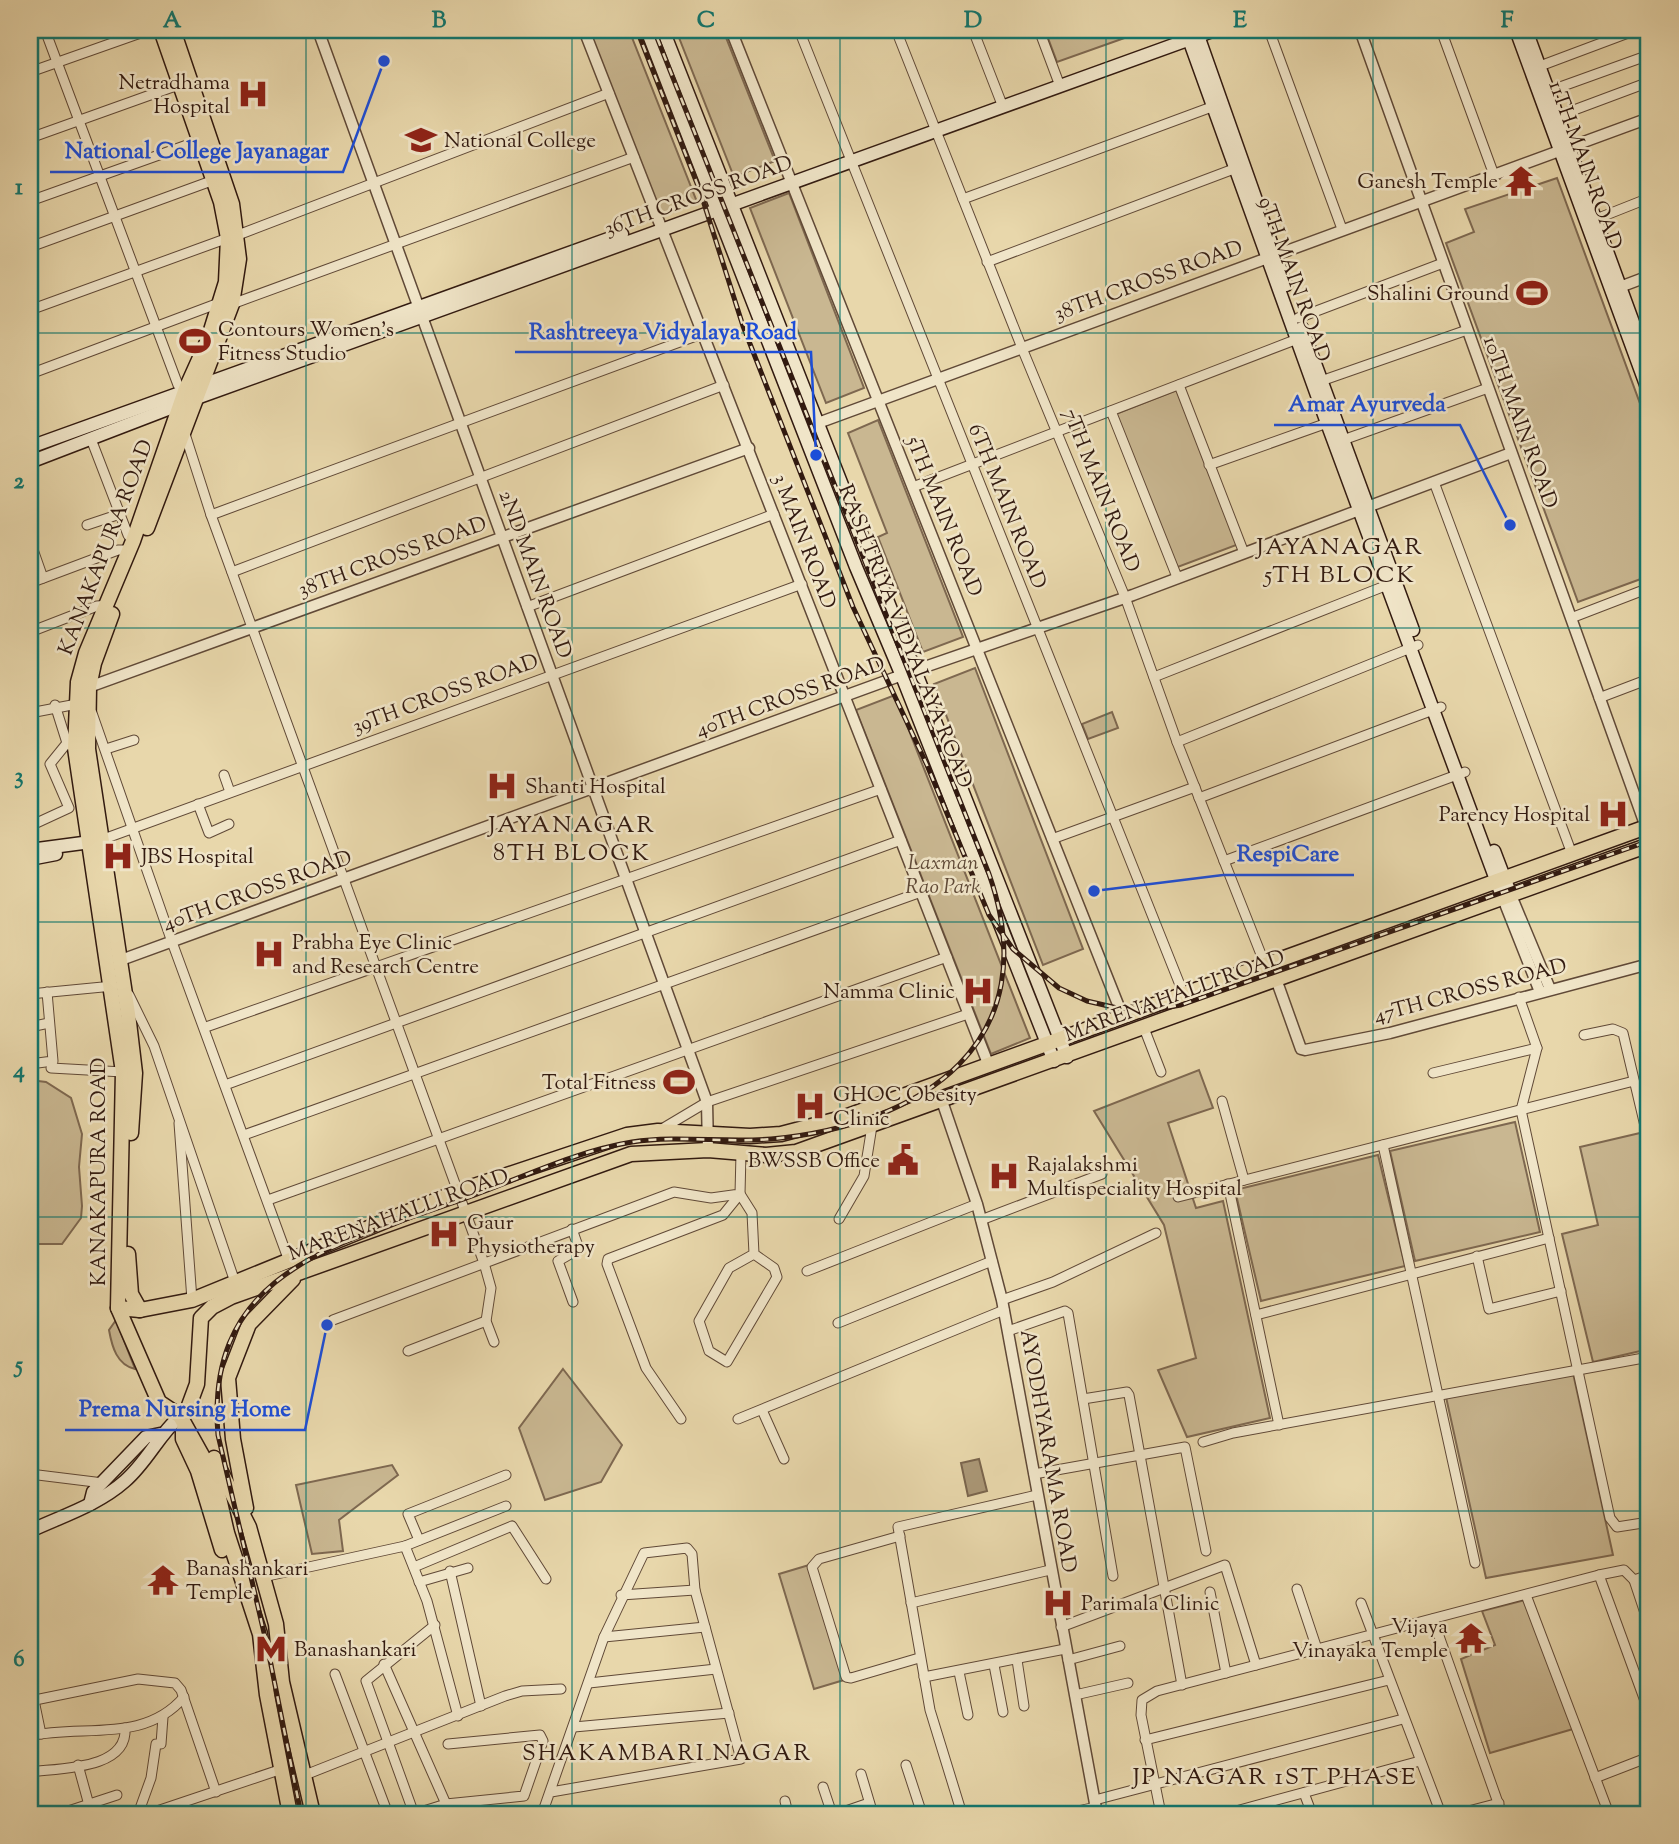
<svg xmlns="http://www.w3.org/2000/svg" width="1679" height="1844" font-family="'Sorts Mill Goudy',serif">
	<rect width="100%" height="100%" fill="#e8d7ab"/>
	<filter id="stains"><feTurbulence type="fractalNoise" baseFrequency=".00286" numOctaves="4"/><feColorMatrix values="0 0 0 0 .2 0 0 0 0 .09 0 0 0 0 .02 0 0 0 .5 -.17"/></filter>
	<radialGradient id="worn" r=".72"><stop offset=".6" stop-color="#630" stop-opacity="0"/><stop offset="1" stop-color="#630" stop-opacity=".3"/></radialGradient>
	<g fill="#c9b791" stroke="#7e6850" stroke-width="2">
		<path d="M588 30H629L697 202 662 216Z"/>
		<path d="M676 30H723L775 161 734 177Z"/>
		<path d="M1045 30H1147L1057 62Z"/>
		<path d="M1557 178 1649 428V576L1578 602 1446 243 1474 232 1465 209Z"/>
		<path d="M789 193 864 388 826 403 750 208Z"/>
		<path d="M1179 389 1239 544 1175 568 1116 414Z"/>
		<path d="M878 420 963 637 923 652 878 537 887 533 848 433Z"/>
		<path d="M975 668 1083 949 1043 965 934 684Z"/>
		<path d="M895 695 1030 1038 991 1054 856 710Z"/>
		<path d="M1112 712 1118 728 1088 739 1082 724Z"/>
		<path d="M1199 1070 1213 1108 1168 1123 1196 1208 1223 1201 1270 1418 1187 1437 1158 1370 1196 1358 1164 1225 1094 1111Z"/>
		<path d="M30 1080 46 1082 71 1098 82 1134 79 1167 82 1206 81 1218 62 1244H30Z"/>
		<path d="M1515 1122 1540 1232 1415 1261 1390 1151Z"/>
		<path d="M1640 1133 1649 1173V1349L1593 1362 1562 1234 1598 1225 1580 1147Z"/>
		<path d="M1378 1155 1405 1266 1261 1301 1235 1190Z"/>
		<path d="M116 1320 135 1369C117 1365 112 1347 109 1330Z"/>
		<path d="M563 1369 622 1445 601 1482 545 1500 519 1428Z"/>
		<path d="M1573 1373 1613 1555 1486 1578 1446 1397Z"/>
		<path d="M392 1465 398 1475 339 1520 343 1551 312 1554 296 1485Z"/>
		<path d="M809 1565 844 1680 814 1689 779 1574Z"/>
		<path d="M1525 1600 1573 1729 1490 1753 1461 1659 1495 1645 1482 1611Z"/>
	</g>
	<path fill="#aa9776" stroke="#7a654d" stroke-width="2" d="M979 1459 987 1491 968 1496 961 1463Z"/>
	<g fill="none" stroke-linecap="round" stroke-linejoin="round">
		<defs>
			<g id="minor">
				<path d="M45 30 178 385 185 391"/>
				<path d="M799 30 1184 995"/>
				<path d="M896 30 1024 353 1125 597 1177 742 1266 967"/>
				<path d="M973 30 1003 107"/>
				<path d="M1039 30 1060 86"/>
				<path d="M1269 30 1342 229"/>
				<path d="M1441 30 1494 175"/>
				<path d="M1528 35 1544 30"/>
				<path d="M1540 66 1636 30"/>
				<path d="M30 72 149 30"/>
				<path d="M1549 91 1649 55"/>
				<path d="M1558 116 1649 82"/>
				<path d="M30 138 181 84"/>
				<path d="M963 199 1217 105"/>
				<path d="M30 201 201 140"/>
				<path d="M1596 219 1649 198"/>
				<path d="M238 235 609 93"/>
				<path d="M30 247 214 180"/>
				<path d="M987 262 1239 167"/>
				<path d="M232 304 634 157"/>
				<path d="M30 310 228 238"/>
				<path d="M1298 318 1443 263"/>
				<path d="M30 374 219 303"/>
				<path d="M1321 381 1467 330"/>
				<path d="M1179 385 1244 553"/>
				<path d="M1111 411 1177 577"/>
				<path d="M184 431 211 515 484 1263 491 1288 486 1321 494 1342"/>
				<path d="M91 439 128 535 133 541"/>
				<path d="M1343 440 1488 388"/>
				<path d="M1209 465 1330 422"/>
				<path d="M1434 482 1572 854"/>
				<path d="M913 487 1300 338"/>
				<path d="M211 515 704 333"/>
				<path d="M87 525 120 514"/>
				<path d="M30 541 43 578"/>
				<path d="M232 572 724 385"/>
				<path d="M30 583 118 550H130"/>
				<path d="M527 607 774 514"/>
				<path d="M1571 618 1649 588"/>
				<path d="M30 632 97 606 108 605"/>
				<path d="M1154 677 1390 584"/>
				<path d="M1599 698 1649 679"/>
				<path d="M30 713 77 704"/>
				<path d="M92 713 172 942 289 1261"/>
				<path d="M1177 742 1418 645"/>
				<path d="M106 749 134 740"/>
				<path d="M224 775 230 792"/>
				<path d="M1199 798 1441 707"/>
				<path d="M198 804 209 833 229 824"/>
				<path d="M30 826 69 808 50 764 67 743 55 705"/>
				<path d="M1052 839 1195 787"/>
				<path d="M101 840 802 584"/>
				<path d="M1224 861 1465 772"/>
				<path d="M30 994 113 986"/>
				<path d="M129 995 154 1046 235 1282"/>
				<path d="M1519 997 1537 1048 1521 1110 1610 1518 1617 1527 1649 1522"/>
				<path d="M30 1027 49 1023"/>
				<path d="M206 1027 881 789"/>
				<path d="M1144 1028 1161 1072"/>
				<path d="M1584 1035 1613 1029 1623 1033 1649 1143"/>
				<path d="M30 1064 53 1061 47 992"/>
				<path d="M51 1068 123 1072"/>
				<path d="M1433 1073 1537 1048"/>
				<path d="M225 1085 901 840"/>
				<path d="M1222 1101 1244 1180"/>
				<path d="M179 1123 192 1300"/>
				<path d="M660 1130 707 1102 968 1014"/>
				<path d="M244 1135 921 892"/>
				<path d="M1383 1145 1475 1563"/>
				<path d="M1228 1184 1279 1425"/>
				<path d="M1178 1197 1634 1081"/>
				<path d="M268 1200 947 957"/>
				<path d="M839 1219 864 1176 872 1126"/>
				<path d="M981 1220 1102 1174"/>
				<path d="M572 1229 579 1249 558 1261 573 1302"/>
				<path d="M1477 1256 1489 1309 1561 1291"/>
				<path d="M807 1271 977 1204"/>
				<path d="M1002 1300 1053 1282 1156 1233"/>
				<path d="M1256 1315 1549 1238"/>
				<path d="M333 1320 674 1192 711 1198 740 1194 741 1153"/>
				<path d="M838 1323 992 1261"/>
				<path d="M1008 1331 1065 1311 1068 1313 1113 1576"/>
				<path d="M408 1351 486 1321"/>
				<path d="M1083 1399 1127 1392 1129 1395 1182 1685"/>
				<path d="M762 1410 784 1459"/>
				<path d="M681 1419 646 1368 607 1264 608 1259 723 1215 740 1194 752 1213 754 1254 774 1268 777 1277 727 1362 709 1351 699 1321 729 1268 754 1254"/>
				<path d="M738 1419 1004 1310"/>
				<path d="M1203 1442 1233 1433 1649 1357"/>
				<path d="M30 1474 103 1483"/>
				<path d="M1034 1474 1185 1447 1206 1551"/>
				<path d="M900 1536 819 1559 812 1567 846 1677 851 1678 919 1658"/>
				<path d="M419 1540 408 1514 506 1475"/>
				<path d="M405 1546 506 1506"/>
				<path d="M414 1567 512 1526 546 1579"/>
				<path d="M450 1571 481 1706"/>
				<path d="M1599 1575 1649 1712"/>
				<path d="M263 1577 405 1546 427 1601 458 1716"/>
				<path d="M1634 1580 1649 1625"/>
				<path d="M419 1582 468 1568"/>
				<path d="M1297 1589 1317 1649"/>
				<path d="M1210 1592 1226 1673"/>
				<path d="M621 1595 695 1590"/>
				<path d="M1526 1595 1609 1814"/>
				<path d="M911 1603 1050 1570"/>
				<path d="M1361 1603 1441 1814"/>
				<path d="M1433 1619 1502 1814"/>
				<path d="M1061 1627 1225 1565 1256 1665"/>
				<path d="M604 1637 705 1627"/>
				<path d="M1017 1660 1024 1706"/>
				<path d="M1068 1660 1120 1646"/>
				<path d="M384 1664 446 1804 524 1796 543 1741 540 1735 448 1744"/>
				<path d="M994 1665 1003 1712"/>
				<path d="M959 1672 968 1715"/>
				<path d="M335 1674 388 1814"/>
				<path d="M924 1677 1065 1649"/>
				<path d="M30 1681 41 1734"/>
				<path d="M589 1683 716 1669"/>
				<path d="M1075 1695 1128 1683"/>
				<path d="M35 1700 138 1679 175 1683 181 1690 216 1792"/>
				<path d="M574 1727 729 1713"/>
				<path d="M30 1736C82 1724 144 1744 184 1697"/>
				<path d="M1145 1740 1389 1680"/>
				<path d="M78 1765 89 1805"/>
				<path d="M906 1765 922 1814"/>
				<path d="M30 1772C59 1768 128 1770 125 1728"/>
				<path d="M861 1774 873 1814"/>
				<path d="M305 1775 505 1696 522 1691 561 1689"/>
				<path d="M1595 1778 1649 1757"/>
				<path d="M823 1787 832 1814"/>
				<path d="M1304 1793 1312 1814"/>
				<path d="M1095 1800 1403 1719"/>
				<path d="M785 1801 788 1814"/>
				<path d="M59 1814 117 1795"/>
				<path d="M138 1814 151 1778 156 1744H161L163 1717"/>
				<path d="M148 1814 282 1769"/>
				<path d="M414 1814 366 1681 435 1625"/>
				<path d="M414 1814 446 1804"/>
				<path d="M542 1814 604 1637 644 1553 687 1548 692 1554 695 1590 741 1759 551 1792"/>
				<path d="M837 1814 869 1803"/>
				<path d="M962 1814 930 1710 898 1527 1037 1495"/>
				<path d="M1064 1814 1096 1807"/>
				<path d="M1161 1814 1141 1715 1142 1700 1157 1691 1599 1575 1624 1570 1634 1580 1649 1575"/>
				<path d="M1225 1814 1420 1761"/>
				<path d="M1457 1814 1499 1803"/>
			</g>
			<g id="tertiary">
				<path d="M318 30 707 1102 708 1150"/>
				<path d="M584 30 989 1066"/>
				<path d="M731 30 1123 1017"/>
				<path d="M1360 30 1646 827"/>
				<path d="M1612 290 1649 276"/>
				<path d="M818 423 1649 118"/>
				<path d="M89 687 749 448"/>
				<path d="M1510 893 1550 989"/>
				<path d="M1502 896 1540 992"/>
				<path d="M121 960 916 670 1133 595 1511 453"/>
				<path d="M1276 979 1301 1049 1305 1050 1390 1033 1649 964"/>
				<path d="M942 1101 977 1204 1002 1300 1097 1814"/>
			</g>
			<g id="secondary">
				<path d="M647 30 856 567 902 676 1054 1061"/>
				<path d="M663 30 1067 1057"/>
				<path d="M1196 30 1286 285"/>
				<path d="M1516 30 1649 393"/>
				<path d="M1526 30 1649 366"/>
				<path d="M1186 31 1327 423 1502 896"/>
				<path d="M1302 328 1413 630"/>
				<path d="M30 447 622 234"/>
				<path d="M30 462 194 399 1215 30"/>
				<path d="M30 850 98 841"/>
				<path d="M1494 851 1510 893"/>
				<path d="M30 859 56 854"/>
				<path d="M90 1504 93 1492 146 1437 160 1434"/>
				<path d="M30 1531C62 1516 98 1505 125 1481 147 1462 158 1436 180 1416"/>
			</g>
			<g id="primary">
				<path d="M161 30 221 202 228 238 226 282 208 340 185 391 133 541 86 653 78 682 75 748 123 1072 118 1308 159 1402 180 1416 209 1468 217 1489 227 1533 260 1634 267 1695 290 1814"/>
				<path d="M147 528 232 304 239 259 232 204 173 30"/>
				<path d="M112 614 94 663 89 687 88 749 128 1014 135 1073 131 1133"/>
				<path d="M128 1254 131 1294 140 1310"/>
				<path d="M118 1308 140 1310 192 1300 459 1191 627 1135 658 1131 750 1136 781 1134 842 1118 1649 826"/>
				<path d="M187 1411 197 1384 201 1318 212 1307 231 1297 631 1154 708 1150 766 1155 796 1152 1649 845"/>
				<path d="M183 1431V1439L198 1471 222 1550"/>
				<path d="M214 1458 249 1527 276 1624 282 1682 313 1814"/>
				<path d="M246 1508 233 1439 228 1378 249 1324 293 1279"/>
			</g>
		</defs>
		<use href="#minor" stroke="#604937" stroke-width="11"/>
		<use href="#tertiary" stroke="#604937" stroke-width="13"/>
		<use href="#secondary" stroke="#321a10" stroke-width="15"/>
		<use href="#primary" stroke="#321a10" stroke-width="17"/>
		<use href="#minor" stroke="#f0e5c8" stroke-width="9"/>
		<use href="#tertiary" stroke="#f0e5c8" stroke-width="10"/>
		<use href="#secondary" stroke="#f0e5c8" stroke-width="12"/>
		<use href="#primary" stroke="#e8d7ab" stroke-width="14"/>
		<defs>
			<g id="rail">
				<path d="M637 30 700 191 743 326 853 607 927 765 989 915 1013 949 1059 988 1087 1001 1117 1008 1152 1010 1181 1005 1649 841"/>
				<path d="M301 1814 268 1650 218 1435C204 1268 343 1243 469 1197 521 1178 576 1151 632 1142 678 1135 725 1143 771 1139 923 1125 1048 1042 989 874L654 30"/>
			</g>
		</defs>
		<use href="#rail" stroke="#321a10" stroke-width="5"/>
		<use href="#rail" stroke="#f0e5c8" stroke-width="2.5" stroke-dasharray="8" stroke-linecap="butt"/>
	</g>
	<path fill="none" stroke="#0f766e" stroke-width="2" stroke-opacity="0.55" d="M306 30V1814M572 30V1814M840 30V1814M1106 30V1814M1373 30V1814M30 333H1649M30 628H1649M30 922H1649M30 1217H1649M30 1511H1649"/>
	<defs>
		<symbol id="hospital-bare" viewBox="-9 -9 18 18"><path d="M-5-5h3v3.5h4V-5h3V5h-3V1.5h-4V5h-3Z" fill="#8f2418" stroke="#f0e5c8" stroke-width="2.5" paint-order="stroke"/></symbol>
		<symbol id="university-bare" viewBox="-9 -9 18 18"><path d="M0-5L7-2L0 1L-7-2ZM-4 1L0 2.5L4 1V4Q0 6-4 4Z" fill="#8f2418" stroke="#f0e5c8" stroke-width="2.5" paint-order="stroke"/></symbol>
		<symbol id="temple-bare" viewBox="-9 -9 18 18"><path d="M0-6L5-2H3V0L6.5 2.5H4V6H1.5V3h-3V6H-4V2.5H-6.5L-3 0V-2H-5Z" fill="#8f2418" stroke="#f0e5c8" stroke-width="2.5" paint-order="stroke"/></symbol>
		<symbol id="stadium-bare" viewBox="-9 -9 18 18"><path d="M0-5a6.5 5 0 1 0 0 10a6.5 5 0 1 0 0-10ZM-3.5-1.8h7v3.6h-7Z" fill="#8f2418" stroke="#f0e5c8" stroke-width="2.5" paint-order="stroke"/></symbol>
		<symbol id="civic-bare" viewBox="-9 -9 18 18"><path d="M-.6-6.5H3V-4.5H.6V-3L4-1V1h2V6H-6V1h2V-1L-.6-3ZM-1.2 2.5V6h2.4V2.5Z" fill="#8f2418" stroke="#f0e5c8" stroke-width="2.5" paint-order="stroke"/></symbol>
		<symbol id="metro-bare" viewBox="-9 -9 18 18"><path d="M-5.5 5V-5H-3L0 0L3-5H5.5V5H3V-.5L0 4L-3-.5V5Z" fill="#8f2418" stroke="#f0e5c8" stroke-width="2.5" paint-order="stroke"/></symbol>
	</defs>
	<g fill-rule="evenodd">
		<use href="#hospital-bare" x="231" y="72" width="44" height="44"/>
		<use href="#university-bare" x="399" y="118" width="44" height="44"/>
		<use href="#temple-bare" x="1499" y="159" width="44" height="44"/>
		<use href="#stadium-bare" x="1510" y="271" width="44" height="44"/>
		<use href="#stadium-bare" x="173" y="319" width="44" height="44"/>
		<use href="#hospital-bare" x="480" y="764" width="44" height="44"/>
		<use href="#hospital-bare" x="1591" y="792" width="44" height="44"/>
		<use href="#hospital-bare" x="96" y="834" width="44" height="44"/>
		<use href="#hospital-bare" x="247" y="932" width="44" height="44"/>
		<use href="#hospital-bare" x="956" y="969" width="44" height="44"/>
		<use href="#stadium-bare" x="657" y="1060" width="44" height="44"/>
		<use href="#hospital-bare" x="788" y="1084" width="44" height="44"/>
		<use href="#civic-bare" x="881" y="1138" width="44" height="44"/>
		<use href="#hospital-bare" x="982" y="1154" width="44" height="44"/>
		<use href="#hospital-bare" x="422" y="1212" width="44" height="44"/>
		<use href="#temple-bare" x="141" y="1558" width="44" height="44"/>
		<use href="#hospital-bare" x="1036" y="1581" width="44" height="44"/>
		<use href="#temple-bare" x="1449" y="1616" width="44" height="44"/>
		<use href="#metro-bare" x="249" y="1627" width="44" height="44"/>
	</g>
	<g text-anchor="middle" stroke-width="5" stroke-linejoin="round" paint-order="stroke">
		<g font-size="21" fill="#321a10" stroke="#f0e5c8" text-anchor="start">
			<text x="230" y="89" text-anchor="end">Netradhama<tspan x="230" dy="24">Hospital</tspan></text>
			<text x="444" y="147">National College</text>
			<text x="1498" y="188" text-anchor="end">Ganesh Temple</text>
			<text x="1509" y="300" text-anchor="end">Shalini Ground</text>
			<text x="218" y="336">Contours Women's<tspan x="218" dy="24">Fitness Studio</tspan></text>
			<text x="525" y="793">Shanti Hospital</text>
			<text x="1590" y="821" text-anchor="end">Parency Hospital</text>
			<text x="141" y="863">JBS Hospital</text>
			<text x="292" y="949">Prabha Eye Clinic<tspan x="292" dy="24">and Research Centre</tspan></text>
			<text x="955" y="998" text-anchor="end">Namma Clinic</text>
			<text x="656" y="1089" text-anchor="end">Total Fitness</text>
			<text x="833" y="1101">GHOC Obesity<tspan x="833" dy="24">Clinic</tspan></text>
			<text x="880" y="1167" text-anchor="end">BWSSB Office</text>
			<text x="1027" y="1171">Rajalakshmi<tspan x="1027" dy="24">Multispeciality Hospital</tspan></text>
			<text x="467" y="1229">Gaur<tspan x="467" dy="24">Physiotherapy</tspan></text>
			<text x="186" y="1575">Banashankari<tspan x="186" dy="24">Temple</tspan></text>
			<text x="1081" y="1610">Parimala Clinic</text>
			<text x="1448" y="1633" text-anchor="end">Vijaya<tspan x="1448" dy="24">Vinayaka Temple</tspan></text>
			<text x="294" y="1656">Banashankari</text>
		</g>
		<g font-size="21" fill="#321a10" stroke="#f0e5c8">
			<text transform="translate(1586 165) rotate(70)" y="7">11TH MAIN ROAD</text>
			<text transform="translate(698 195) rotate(-20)" y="7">36TH CROSS ROAD</text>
			<text transform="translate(1295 279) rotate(70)" y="7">9TH MAIN ROAD</text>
			<text transform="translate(1148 280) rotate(-20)" y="7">38TH CROSS ROAD</text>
			<text transform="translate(1521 422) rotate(70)" y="7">10TH MAIN ROAD</text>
			<text transform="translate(1102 490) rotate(68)" y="7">7TH MAIN ROAD</text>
			<text transform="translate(1008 506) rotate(68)" y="7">6TH MAIN ROAD</text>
			<text transform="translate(945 516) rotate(68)" y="7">5TH MAIN ROAD</text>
			<text transform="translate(805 541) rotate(69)" y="7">3 MAIN ROAD</text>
			<text transform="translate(105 547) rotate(-69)" y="7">KANAKAPURA ROAD</text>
			<text transform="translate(392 556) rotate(-20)" y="7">38TH CROSS ROAD</text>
			<text transform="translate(536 574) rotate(70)" y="7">2ND MAIN ROAD</text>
			<text transform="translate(906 636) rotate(68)" y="7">RASHTRIYA VIDYALAYA ROAD</text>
			<text transform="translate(445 693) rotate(-20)" y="7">39TH CROSS ROAD</text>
			<text transform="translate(790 696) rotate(-20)" y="7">40TH CROSS ROAD</text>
			<text transform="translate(257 890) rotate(-20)" y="7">40TH CROSS ROAD</text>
			<text transform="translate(1470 990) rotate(-15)" y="7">47TH CROSS ROAD</text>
			<text transform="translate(1174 995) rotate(-20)" y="7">MARENAHALLI ROAD</text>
			<text transform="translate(98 1172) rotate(-90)" y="7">KANAKAPURA ROAD</text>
			<text transform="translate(398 1214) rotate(-20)" y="7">MARENAHALLI ROAD</text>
			<text transform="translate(1049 1451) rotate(80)" y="7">AYODHYARAMA ROAD</text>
		</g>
		<g font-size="21" font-style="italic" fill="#5f4937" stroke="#f0e5c8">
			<text x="943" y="869">Laxman<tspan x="943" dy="24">Rao Park</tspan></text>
		</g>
		<g font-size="23" letter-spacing="2" fill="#321a10" stroke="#f0e5c8">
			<text x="667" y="1760">SHAKAMBARI NAGAR</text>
		</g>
		<g font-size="24" letter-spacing="2" fill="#321a10" stroke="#f0e5c8">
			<text x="1340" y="554">JAYANAGAR<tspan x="1340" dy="28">5TH BLOCK</tspan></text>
			<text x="572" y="832">JAYANAGAR<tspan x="572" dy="28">8TH BLOCK</tspan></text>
			<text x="1275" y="1784">JP NAGAR 1ST PHASE</text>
		</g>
	</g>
	<path fill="none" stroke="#1d4ed8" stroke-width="2.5" d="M384 61L343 172H50M816 455L811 352H515M1510 525L1460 425H1274M1094 891L1223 875H1354M327 1325L305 1430H65"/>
	<g fill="#1d4ed8" stroke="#f0e5c8" stroke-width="2.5">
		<circle cx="384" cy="61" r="7"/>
		<circle cx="816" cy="455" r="7"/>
		<circle cx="1510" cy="525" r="7"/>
		<circle cx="1094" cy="891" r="7"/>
		<circle cx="327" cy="1325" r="7"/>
	</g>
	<g font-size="23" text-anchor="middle" font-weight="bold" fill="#1d4ed8" stroke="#f0e5c8" stroke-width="5" stroke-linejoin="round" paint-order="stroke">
		<text x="197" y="158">National College Jayanagar</text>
		<text x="663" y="339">Rashtreeya Vidyalaya Road</text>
		<text x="1367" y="411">Amar Ayurveda</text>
		<text x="1288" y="861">RespiCare</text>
		<text x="185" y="1416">Prema Nursing Home</text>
	</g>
	<rect width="1679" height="1844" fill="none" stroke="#e8d7ab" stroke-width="77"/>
	<rect x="38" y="38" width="1602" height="1768" fill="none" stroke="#0f766e" stroke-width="2.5"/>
	<g font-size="23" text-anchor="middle" font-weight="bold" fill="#0f766e">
		<text x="172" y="27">A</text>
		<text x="439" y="27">B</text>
		<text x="706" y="27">C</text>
		<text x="973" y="27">D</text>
		<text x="1240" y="27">E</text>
		<text x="1507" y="27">F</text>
		<text x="19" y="194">1</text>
		<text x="19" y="488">2</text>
		<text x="19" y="783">3</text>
		<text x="19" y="1077">4</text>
		<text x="19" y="1372">5</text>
		<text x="19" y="1666">6</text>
	</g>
	<rect width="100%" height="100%" filter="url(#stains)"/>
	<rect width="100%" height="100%" fill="url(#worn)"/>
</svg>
